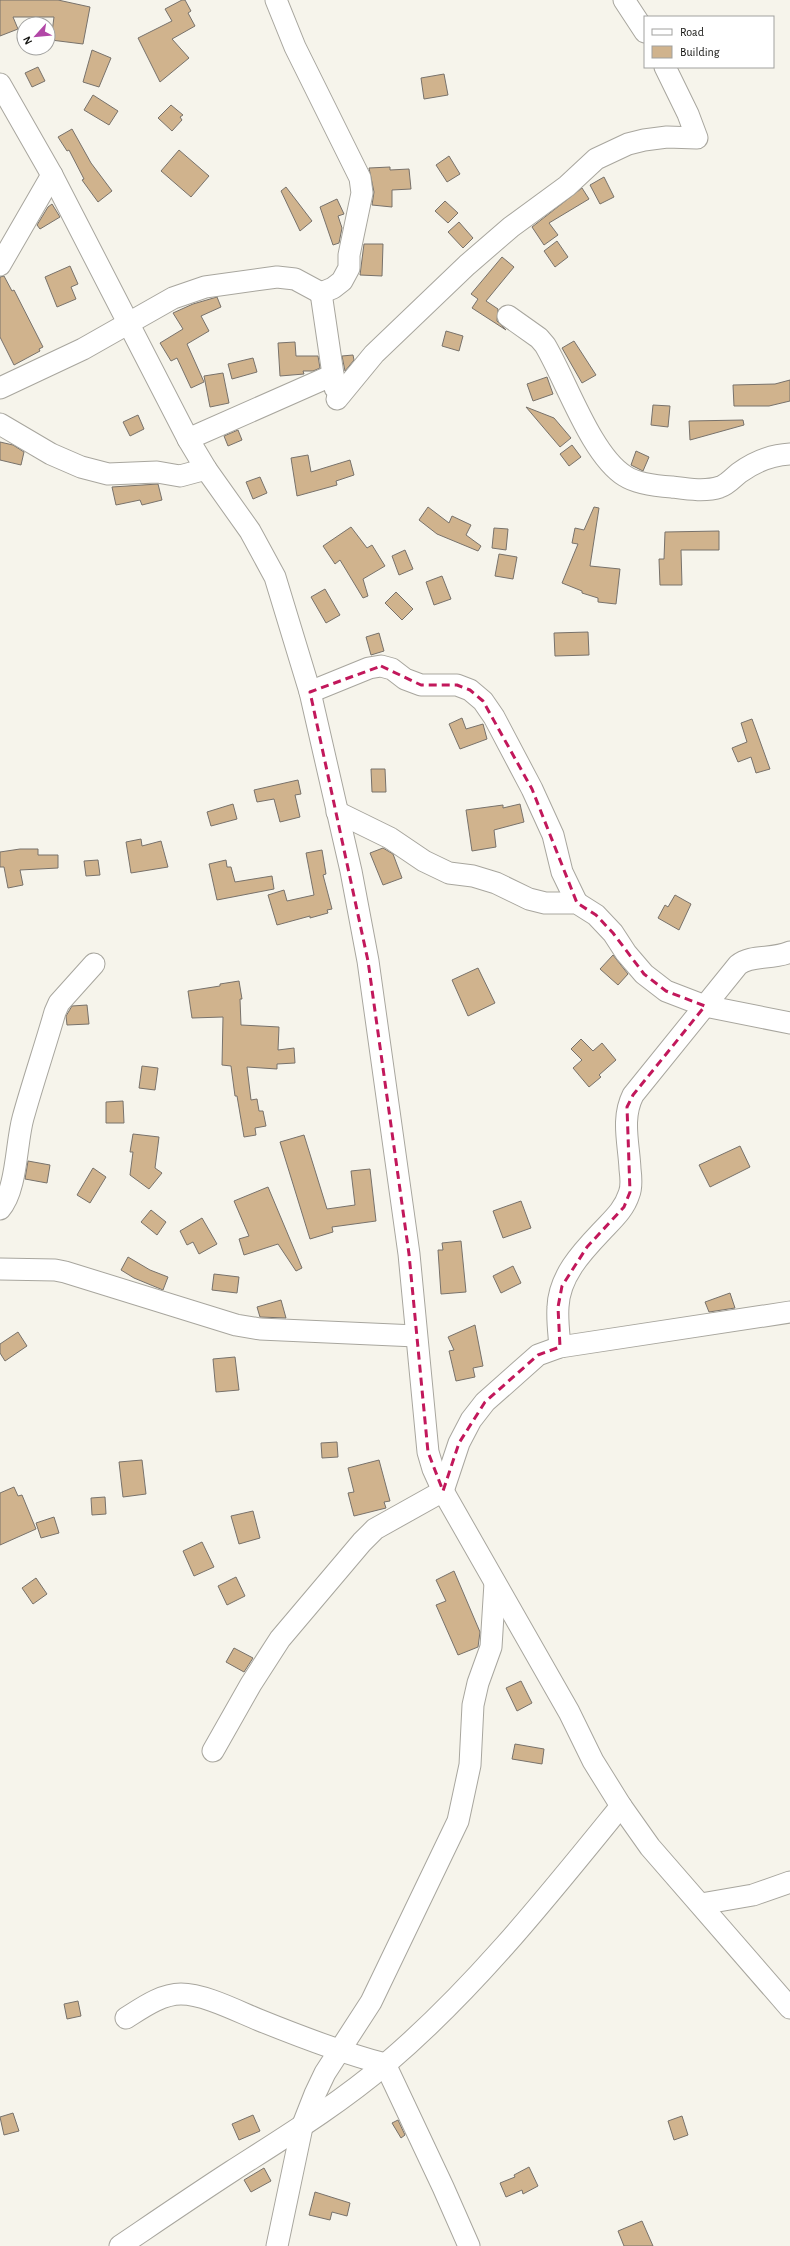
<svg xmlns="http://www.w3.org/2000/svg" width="790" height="2246" font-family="'Alegreya Sans',sans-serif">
	<rect width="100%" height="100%" fill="#f6f4eb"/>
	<g fill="#d0b38d" stroke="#78726b">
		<path d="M0 0H58L90 7 83 44 51 40 54 17H13L18 29 0 36Z"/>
		<path d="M182 0H185L191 11 188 13 195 26 172 39 189 58 160 82 138 38 172 21 165 9Z"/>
		<path d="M92 50 111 58 99 87 83 82Z"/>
		<path d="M38 67 45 81 32 87 25 73Z"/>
		<path d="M444 74 448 95 424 99 421 78Z"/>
		<path d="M93 95 118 111 109 125 84 110Z"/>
		<path d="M171 105 183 115 180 117 182 120 172 131 158 118Z"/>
		<path d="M72 129 91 163 112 191 98 202 82 180 84 179 69 150 67 151 58 137Z"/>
		<path d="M179 150 209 176 191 197 161 171Z"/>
		<path d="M449 156 460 174 447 182 436 165Z"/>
		<path d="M390 167V170L409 169 411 189 392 190V207L372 205 374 192 369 168Z"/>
		<path d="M604 177 614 197 600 204 590 185Z"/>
		<path d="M286 187 312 221 300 231 281 191Z"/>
		<path d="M582 188 589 199 549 223 558 235 544 245 532 227Z"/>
		<path d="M337 199 344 214 338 216 342 228 339 243 333 245 320 207Z"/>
		<path d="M445 201 458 213 448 223 435 211Z"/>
		<path d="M52 204 60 217 40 229 37 225 48 207Z"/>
		<path d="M459 222 473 238 463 248 448 232Z"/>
		<path d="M557 241 568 257 555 267 544 251Z"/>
		<path d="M364 244H383L382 276 360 275Z"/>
		<path d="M502 257 514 267 486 301 498 309 497 321 506 330 472 308 478 299 471 294Z"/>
		<path d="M70 266 78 284 71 287 76 299 57 307 45 277Z"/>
		<path d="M4 276 12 291 14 290 43 347 39 349 40 351 14 365 0 337V277Z"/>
		<path d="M217 297 221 307 201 316 209 331 187 344 204 382 191 388 177 358 171 361 160 343 183 329 173 313 193 304Z"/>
		<path d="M446 331 463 336 459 351 442 346Z"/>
		<path d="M574 341 596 375 582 383 562 348Z"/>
		<path d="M295 342 296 356H318L320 368 313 371H303L304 374 280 376 278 343Z"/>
		<path d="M353 355 354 360 345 371 342 356Z"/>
		<path d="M253 358 257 372 232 379 228 364Z"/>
		<path d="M223 373 229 403 210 407 204 376Z"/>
		<path d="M547 377 553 394 533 401 527 384Z"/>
		<path d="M790 380V401L769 406H734L733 385 775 384Z"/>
		<path d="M653 405 670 406 668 427 651 425Z"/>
		<path d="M526 407 554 418 571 438 560 447Z"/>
		<path d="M138 415 144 429 130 436 123 422Z"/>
		<path d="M743 420 744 425 690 440 689 421Z"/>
		<path d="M238 430 242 440 228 446 224 436Z"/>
		<path d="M0 442 13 445 24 452 21 465 0 460Z"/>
		<path d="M572 445 581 457 569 466 560 454Z"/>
		<path d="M636 451 649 457 643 471 631 465Z"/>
		<path d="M308 455 311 472 350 460 354 475 336 481 337 485 297 496 291 458Z"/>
		<path d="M260 477 267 493 253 499 246 482Z"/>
		<path d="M158 484 162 500 142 505 140 500 116 505 112 487Z"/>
		<path d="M428 507 449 523 452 516 471 525 466 535 481 546 478 551 437 534 419 520Z"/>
		<path d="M594 507 599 508 590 566 620 569 616 604 598 602V598L582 593V591L562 583 578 544 572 543 575 528 584 530Z"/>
		<path d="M351 527 367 548 372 545 385 566 363 579 368 596 363 598 340 560 335 564 323 546Z"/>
		<path d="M494 528 508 529 506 550 492 548Z"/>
		<path d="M719 531V550H681L682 585H660L659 559H664L665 532Z"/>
		<path d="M405 550 413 569 399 575 392 556Z"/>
		<path d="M499 554 517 557 513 579 495 576Z"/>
		<path d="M442 576 451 599 434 605 426 582Z"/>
		<path d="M325 589 340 615 326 623 311 597Z"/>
		<path d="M396 592 413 609 402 620 385 603Z"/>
		<path d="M588 632 589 655 555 656 554 633Z"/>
		<path d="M379 633 384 651 371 655 366 637Z"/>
		<path d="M462 718 466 729 483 724 487 739 460 749 449 724Z"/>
		<path d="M752 719 770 769 756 773 751 757 738 762 732 748 747 742 741 723Z"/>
		<path d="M371 769H385L386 792H372Z"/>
		<path d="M298 780 301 794 295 795 300 817 280 822 274 799 257 802 254 790Z"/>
		<path d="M233 804 237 819 211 826 207 812Z"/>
		<path d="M520 804 524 822 494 830 496 847 472 851 466 810 503 805V808Z"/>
		<path d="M141 839 142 846 161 841 168 867 131 873 126 842Z"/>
		<path d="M383 848 393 854 402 878 383 885 370 853Z"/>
		<path d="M20 849H38V855H58V868L20 870 23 885 8 888 4 867H0V852Z"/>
		<path d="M322 850 326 874 323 875 332 909 327 910 328 913 310 918V916L277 925 268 895 284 890 287 901 314 895 306 853Z"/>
		<path d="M98 860 100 875 86 876 84 861Z"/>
		<path d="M226 860 227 867H231L235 882 272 876 274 889 217 900 209 864Z"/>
		<path d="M675 895 691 904 679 930 658 918 665 905 668 907Z"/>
		<path d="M613 955 628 974 618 985 600 969Z"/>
		<path d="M478 968 495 1003 468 1016 452 980Z"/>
		<path d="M239 981 242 999H240L241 1025 279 1027 278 1050 294 1048 295 1063 277 1064V1069L247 1067 251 1100 257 1099 259 1111H263L266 1126 255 1128 256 1135 244 1137 237 1096H235L231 1066 222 1065 223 1017 192 1018 188 991 220 986V984Z"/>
		<path d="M87 1005 89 1024 67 1025 66 1016 72 1006Z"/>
		<path d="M581 1039 593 1051 602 1043 616 1060 599 1075 601 1077 589 1087 573 1068 582 1060 571 1049Z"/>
		<path d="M142 1066 158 1068 155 1090 139 1088Z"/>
		<path d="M123 1101 124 1123H106V1102Z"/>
		<path d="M133 1134 159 1137 155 1168 162 1173 149 1189 130 1175 133 1152H130Z"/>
		<path d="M304 1135 327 1209 355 1205 351 1171 370 1169 376 1221 332 1227 333 1232 310 1239 280 1142Z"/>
		<path d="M740 1146 750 1167 710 1187 699 1165Z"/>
		<path d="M28 1161 50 1165 47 1183 25 1179Z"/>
		<path d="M93 1168 106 1177 90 1203 77 1195Z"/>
		<path d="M268 1187 302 1268 296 1271 278 1244 244 1255 239 1239 249 1236 234 1201Z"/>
		<path d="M521 1201 531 1228 503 1238 493 1211Z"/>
		<path d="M151 1210 166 1222 157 1235 141 1222Z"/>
		<path d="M202 1218 217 1244 199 1254 193 1242 187 1245 180 1231Z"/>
		<path d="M461 1241 466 1292 441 1294 438 1250H443L442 1243Z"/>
		<path d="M128 1257 150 1270 168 1277 163 1290 134 1278 121 1270Z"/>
		<path d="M513 1266 521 1283 501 1293 493 1276Z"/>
		<path d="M214 1274 239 1277 237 1293 212 1290Z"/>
		<path d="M730 1293 735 1308 709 1312 705 1302Z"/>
		<path d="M281 1300 286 1318 260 1317 257 1307Z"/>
		<path d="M475 1325 483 1366 473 1368 475 1377 456 1381 449 1351 454 1350 448 1337Z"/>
		<path d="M18 1332 27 1346 5 1361 0 1353V1344Z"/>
		<path d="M235 1357 239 1390 216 1392 213 1359Z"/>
		<path d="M337 1442 338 1457 322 1458 321 1443Z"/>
		<path d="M142 1460 146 1494 123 1497 119 1462Z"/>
		<path d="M379 1460 390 1501 384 1502 386 1508 354 1516 348 1493 354 1492 348 1468Z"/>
		<path d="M14 1487 18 1496 22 1495 36 1529 0 1545V1493Z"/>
		<path d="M105 1497 106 1514 92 1515 91 1498Z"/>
		<path d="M253 1511 260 1538 239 1544 231 1516Z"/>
		<path d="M54 1517 59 1533 41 1538 36 1523Z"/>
		<path d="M202 1542 214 1567 194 1576 183 1551Z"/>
		<path d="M454 1571 480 1632 478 1647 458 1655 436 1605 446 1601 436 1580Z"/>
		<path d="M236 1577 245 1596 227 1605 218 1586Z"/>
		<path d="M36 1578 47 1594 33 1604 22 1588Z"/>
		<path d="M234 1648 253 1658 244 1672 226 1662Z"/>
		<path d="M521 1681 532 1703 517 1711 506 1688Z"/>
		<path d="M515 1744 544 1749 542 1764 512 1759Z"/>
		<path d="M78 2001 81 2016 67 2019 64 2004Z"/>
		<path d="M13 2113 19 2131 4 2135 0 2117Z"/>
		<path d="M253 2115 260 2131 239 2140 232 2124Z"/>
		<path d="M682 2116 688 2135 674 2140 668 2121Z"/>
		<path d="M398 2120 405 2135 401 2138 392 2123Z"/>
		<path d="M529 2167 538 2186 523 2194 522 2190 506 2197 500 2183 515 2177 514 2175Z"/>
		<path d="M264 2168 271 2181 251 2192 244 2180Z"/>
		<path d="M315 2192 350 2203 347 2216 332 2212 330 2220 309 2215Z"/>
		<path d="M642 2221 653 2246H624L618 2231Z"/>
	</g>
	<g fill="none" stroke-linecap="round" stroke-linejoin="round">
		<defs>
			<g id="minor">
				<path d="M276 0 295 47 360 178 362 193 349 255V268L342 281 333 288 321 293"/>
				<path d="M624 0 645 32"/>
				<path d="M0 84 52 175 188 439 206 469 250 531 275 577 310 692 351 871 368 961 409 1254 428 1452 433 1469 443 1491 569 1712 593 1761 621 1806 650 1847 790 2008"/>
				<path d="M0 265 52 175"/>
				<path d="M321 293 335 388"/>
				<path d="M508 316 539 338 545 345C566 380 591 455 625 476 637 484 657 486 672 487 687 489 705 492 720 487 727 485 734 477 739 473 754 462 772 455 790 454"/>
				<path d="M0 388 83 349 173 298 205 287 277 277 295 279 321 293"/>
				<path d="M337 399 374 354 467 265 511 227 567 186 596 159 628 144 644 140 667 137 697 138 688 114 665 67"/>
				<path d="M0 424 51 454 81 467 108 474 157 472 180 476 206 469"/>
				<path d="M188 439 333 375"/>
				<path d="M310 692 369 668 381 666 392 669 405 679 421 685H457L470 690 483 701 494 717 532 789 553 835 562 872 577 903"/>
				<path d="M337 812 390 838 424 861 449 873 473 876 496 883 529 899 545 903H577L596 915 613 933 626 953 644 974 666 991 705 1006 790 1023"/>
				<path d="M0 1209C17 1190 16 1143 23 1118 33 1082 45 1047 55 1012L59 1003 94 964"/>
				<path d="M0 1269 55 1270 65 1272 236 1325 260 1329 416 1336"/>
				<path d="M560 1347C559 1334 557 1320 558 1307 559 1277 581 1253 601 1232 612 1220 624 1210 629 1194 632 1187 631 1177 630 1169 629 1144 621 1119 633 1095L738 965C751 954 773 960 790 952"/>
				<path d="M213 1751 251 1684 280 1639 362 1542 375 1529 443 1491 459 1443 471 1420 485 1402 538 1355 560 1347 790 1312"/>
				<path d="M701 1904 753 1895 790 1882"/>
				<path d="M126 2018C142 2008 161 1994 181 1994 204 1994 237 2011 259 2020 301 2037 342 2053 385 2064L443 2187 469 2246"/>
				<path d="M120 2246C157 2221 195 2195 232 2171 285 2137 339 2104 387 2063 475 1988 548 1896 621 1806"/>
				<path d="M277 2246 302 2127 315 2094 325 2073 371 2002 458 1821 470 1765 473 1705 478 1683 491 1647 495 1583"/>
			</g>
		</defs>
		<use href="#minor" stroke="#a8a69e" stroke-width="23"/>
		<use href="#minor" stroke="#fff" stroke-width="21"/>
	</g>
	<path fill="none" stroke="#c2185b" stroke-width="3" stroke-dasharray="8 5" stroke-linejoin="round" d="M381 666 421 685H457L470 690 483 701 532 789 577 903 596 915 613 933 644 974 666 991 705 1006 633 1095 627 1107 630 1192 624 1207 587 1247 562 1286 558 1307 560 1347 538 1355 485 1402 459 1443 443 1491 428 1452 409 1254 368 961 310 692Z"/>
	<rect x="644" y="16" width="130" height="52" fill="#ffffff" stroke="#a1a19f"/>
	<rect x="652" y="29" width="20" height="6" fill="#ffffff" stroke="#a1a19f"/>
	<text x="680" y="36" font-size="12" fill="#131310">Road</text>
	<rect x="652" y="46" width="20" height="12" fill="#d0b38d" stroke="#a1a19f"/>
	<text x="680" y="56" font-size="12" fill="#131310">Building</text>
	<g transform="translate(36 36) rotate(243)"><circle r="19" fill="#ffffff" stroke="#a1a19f"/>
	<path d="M0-3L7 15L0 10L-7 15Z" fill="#b247a7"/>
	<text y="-6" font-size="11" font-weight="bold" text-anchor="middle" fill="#131310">N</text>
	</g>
</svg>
